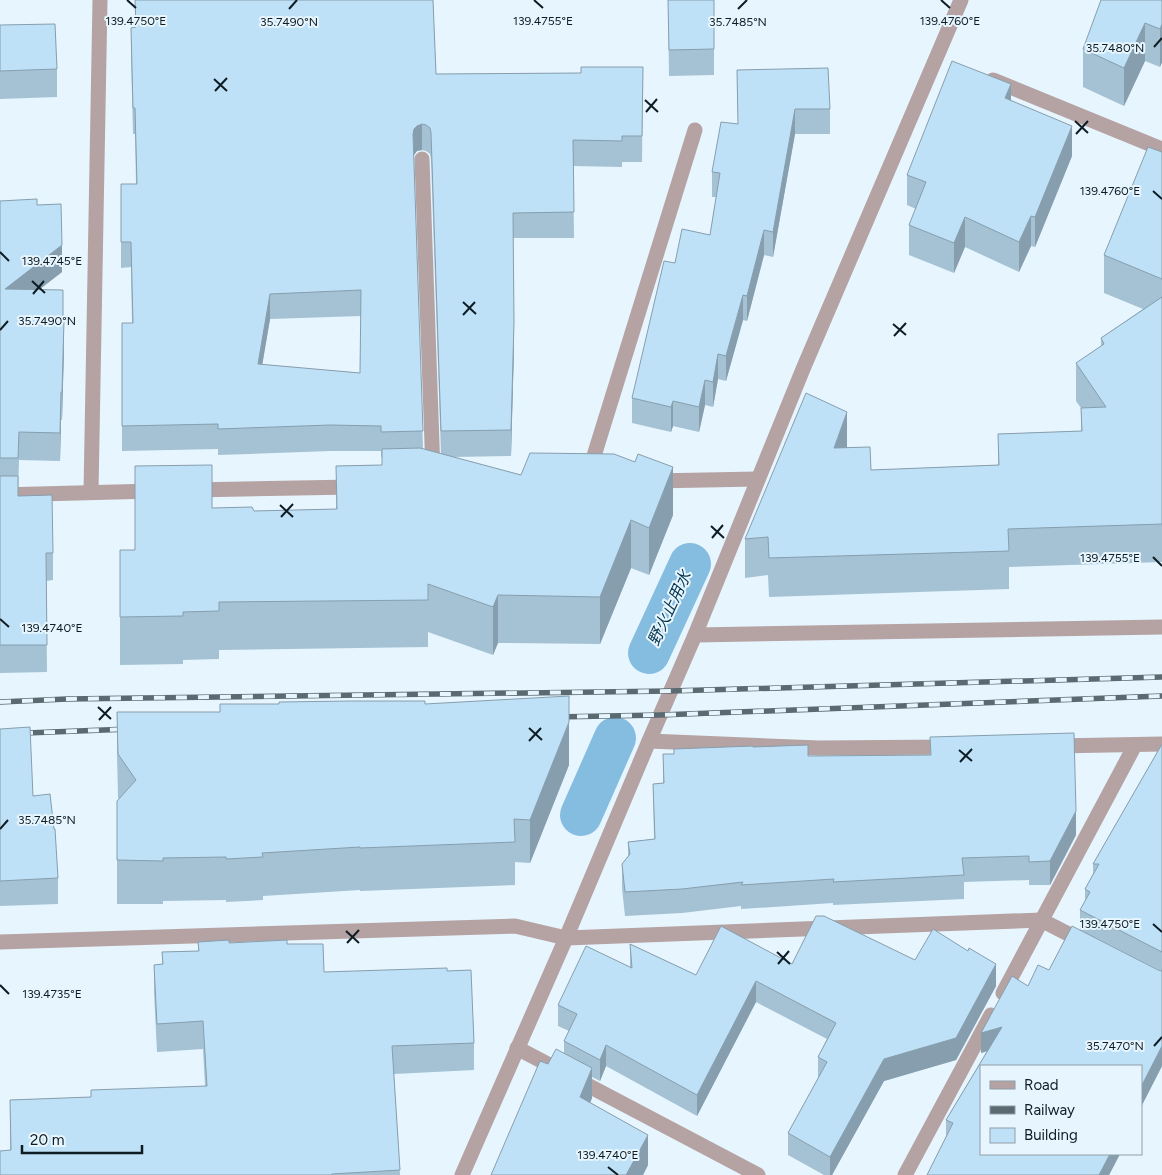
<svg xmlns="http://www.w3.org/2000/svg" width="1162" height="1175" font-family="Figtree,'Noto Sans JP',sans-serif">
	<rect width="100%" height="100%" fill="#e7f5fe"/>
	<g fill="none" stroke-linecap="round" stroke-linejoin="round">
		<g stroke="#85bde0" stroke-width="42">
			<path d="M649 653 690 564"/>
			<path d="M581 815 615 738"/>
		</g>
		<g stroke="#b5a2a3" stroke-width="15">
			<path d="M993 80 1162 149"/>
			<path d="M422 159 433 472"/>
			<path d="M589 472 695 130"/>
			<path d="M652 481 758 479"/>
			<path d="M192 490 354 487"/>
			<path d="M91 492 100 0"/>
			<path d="M0 495 154 491"/>
			<path d="M695 635 1162 627"/>
			<path d="M649 741 819 748 949 747"/>
			<path d="M1055 746 1162 744"/>
			<path d="M0 942 515 926 566 938 1041 920 1086 943"/>
			<path d="M1003 993 1135 745"/>
			<path d="M517 1048 758 1175"/>
			<path d="M462 1175 566 938 649 741 695 635 803 369 961 0"/>
			<path d="M905 1175 991 1015"/>
		</g>
		<defs>
			<g id="rail">
				<path d="M0 702 67 699 670 691 1162 677"/>
				<path d="M555 717 660 715 1162 696"/>
				<path d="M0 734 130 729"/>
			</g>
		</defs>
		<use href="#rail" stroke="#5b6971" stroke-width="5.5"/>
		<use href="#rail" stroke="#e7f5fe" stroke-width="4" stroke-dasharray="11" stroke-linecap="butt"/>
	</g>
	<g fill="#a4c2d4" fill-rule="evenodd">
		<path d="M135 0H433L436 74 581 73 643 67 642 162H622V167L573 166 574 238H513L514 347 511 456 453 457 673 515 649 575 631 568 600 644 498 643 493 655 428 632V647L219 650V659L183 660V664L120 665V550H135L212 508 254 511 336 509V466L382 465V457H381V451H330L218 455V449L122 451V323H132L131 267 121 268V184H136L135 134H133L131 53V28L135 27ZM422 150 426 151 430 154 431 159 441 454 423 449 414 155 417 151ZM361 316 360 373 262 365 270 319Z"/>
		<path d="M668 0H714V75L669 76Z"/>
		<path d="M1162 0V62L1160 67 1145 61 1124 106 1083 87V49Z"/>
		<path d="M0 25 57 69V97L0 99Z"/>
		<path d="M737 70 830 109V134H795L773 257 764 255 747 321 743 320 726 381 718 379 713 407 705 405 699 432 673 426 671 432 632 423V398L675 263 710 235 716 197H712V172L738 124Z"/>
		<path d="M1011 100 1072 156 1035 247 1031 246 1019 272 965 247 954 273 909 255V225L916 209 907 205V175Z"/>
		<path d="M1162 152V562L1009 567V589L769 597 768 575 745 578V539L847 447 871 470 998 465V434L1081 431V408L1076 401V363L1101 346V338L1143 309 1104 293V255Z"/>
		<path d="M0 201 37 205 62 272 40 289 63 320 64 348 62 420H61L60 461 19 460 18 496 53 553V580L46 581 47 672 0 673Z"/>
		<path d="M425 704 569 765 530 863 515 862V885L360 891V890L263 896V900L226 902V900L163 901V904H117V801L119 799 118 797 117 755V712H220Z"/>
		<path d="M0 729 33 796 58 878V904L0 906Z"/>
		<path d="M930 737 1076 835 1050 885H1029V880L964 882V899L833 905V903L741 909V906L682 913 625 916 622 888V864L628 856V842L654 839 653 784 663 783V754H674L753 747 808 756 930 755Z"/>
		<path d="M1162 744V1066L1141 1107V1066L981 1154H1120L1109 1175H927L946 1137V1120L987 1051 981 1053 1028 986 1049 970 1161 971 1080 930V910L1085 901V889L1093 874V864Z"/>
		<path d="M198 942 287 944 324 972 447 971 474 1043V1070L394 1074 400 1175H0L10 1151V1100L91 1097 205 1086 203 1049 157 1052 154 992V965L162 964V952L198 951Z"/>
		<path d="M630 944 696 975 792 964 915 960 996 986 956 1060 884 1081 832 1175H824L788 1155V1133L818 1079V1057L827 1039 756 1002 697 1116 606 1066 600 1081 592 1077V1098L590 1103 648 1165 643 1175H491L548 1064 564 1053V1041L569 1031 558 1026V1005L630 967Z"/>
	</g>
	<g fill="#869ead">
		<path d="M1145 23V61L1124 106V68Z"/>
		<path d="M1162 24V62L1160 67V29Z"/>
		<path d="M1011 84V114L1005 98Z"/>
		<path d="M795 109V134L773 257V232Z"/>
		<path d="M422 124V150L417 151 414 155 413 134 414 129 417 126Z"/>
		<path d="M1072 126V156L1035 247V217Z"/>
		<path d="M1031 216V246L1019 272V242Z"/>
		<path d="M965 217V247L954 273V243Z"/>
		<path d="M764 230V255L747 321V296Z"/>
		<path d="M62 245V272L5 316V289Z"/>
		<path d="M270 294V319L258 390V364Z"/>
		<path d="M743 295V320L726 381V356Z"/>
		<path d="M64 320V348L62 420V392Z"/>
		<path d="M514 322V347L511 456V430Z"/>
		<path d="M718 354V379L713 407V382Z"/>
		<path d="M705 380V405L699 432V407Z"/>
		<path d="M61 392V420L60 461V433Z"/>
		<path d="M673 401V426L671 432V407Z"/>
		<path d="M847 412V450L834 448Z"/>
		<path d="M673 467V515L649 575V528Z"/>
		<path d="M631 520V568L600 644V597Z"/>
		<path d="M498 595V643L493 655V607Z"/>
		<path d="M569 722V765L530 863V820Z"/>
		<path d="M1076 811V835L1050 885V861Z"/>
		<path d="M996 964V986L956 1060 884 1081 832 1175H830V1157L884 1059Z"/>
		<path d="M756 981V1002L697 1116V1095Z"/>
		<path d="M1002 1027V1047L981 1053V1033Z"/>
		<path d="M606 1045V1066L600 1081V1060Z"/>
		<path d="M1162 1046V1066L1141 1107V1087Z"/>
		<path d="M592 1068V1098L580 1128V1097Z"/>
		<path d="M648 1135V1165L643 1175H626Z"/>
		<path d="M1110 1154H1120L1109 1175H1099Z"/>
	</g>
	<g fill="#bfe1f7" stroke="#869ead" fill-rule="evenodd">
		<path d="M135 0H433L436 74 581 73V67H643L642 136H622V141L573 140 574 212 513 213 514 322 511 430 441 431 431 133 430 128 426 125 422 124 417 126 414 129 413 134 423 431 381 432V426L330 425 218 429V424L122 426V323H133L131 242H121V184H137L135 108H133L131 28 136 27ZM361 290 360 373 258 364 270 294Z"/>
		<path d="M668 0H714V49L669 50Z"/>
		<path d="M1101 0H1162V24L1160 29 1145 23 1124 68 1083 49Z"/>
		<path d="M55 24 57 69 0 71V25Z"/>
		<path d="M952 61 1011 84 1005 98 1072 126 1035 217 1031 216 1019 242 965 217 954 243 909 225 926 182 907 175Z"/>
		<path d="M828 68 830 109H795L773 232 764 230 747 296 743 295 726 356 718 354 713 382 705 380 699 407 673 401 671 407 632 398 664 261 675 263 682 229 710 235 720 173 712 172 721 122 738 124 737 70Z"/>
		<path d="M1148 147 1162 152V279L1104 255Z"/>
		<path d="M37 199V205L61 204 62 245 5 289 63 290V320H64L62 392H61L60 433 19 432 18 458H0V201Z"/>
		<path d="M1162 297V524L1008 529 1009 551 769 558 768 537 745 539 806 393 847 412 834 448 870 447 871 470 999 465 998 434 1082 431 1081 408 1106 407 1076 363 1104 344 1101 338Z"/>
		<path d="M420 448 521 475 530 453 614 454 635 462 638 454 673 467 649 528 631 520 600 597 498 595 493 607 428 584V600L219 602V611L183 612V616L120 617V550H135V466L212 465V508L252 507 254 511 337 509 336 466 382 465V449Z"/>
		<path d="M0 476H18V496L52 495 53 553H46L47 645H0Z"/>
		<path d="M569 696V722L530 820 514 819 515 842 360 848V847L262 853 263 857 226 859V857L163 858V861L117 860V801L136 780 118 754 117 712H220V704H279V702L350 701H425V704Z"/>
		<path d="M30 727 33 796 50 794 54 829H55L58 878 0 881V729Z"/>
		<path d="M1074 733 1076 811 1050 861 1029 862V856L962 858 964 875 833 882 834 879 741 885 743 882 682 889 625 892 622 864 630 854 628 842 655 839 653 784 664 783 663 754H674V749L753 746V747L808 745V756L931 755 930 737Z"/>
		<path d="M1162 744V952L1080 910 1090 892 1085 889 1099 864H1093Z"/>
		<path d="M816 916H824L915 960 933 929 968 951 969 948 996 964 956 1038 884 1059 830 1157 788 1133 827 1062 818 1057 836 1023 756 981 697 1095 606 1045 600 1060 564 1041 577 1014 558 1005 586 946 632 968 630 944 696 975 721 926 792 964Z"/>
		<path d="M1072 926 1158 970 1162 971V1046L1141 1087V1066H981V1154H1110L1099 1175H927L953 1123 946 1120 1002 1027 981 1033 1012 976 1028 986 1038 965 1049 970Z"/>
		<path d="M229 940V943L287 940V944H323L324 972 447 968V971L471 970 474 1043 392 1046 400 1170 332 1174V1175H0V1151L11 1150 10 1100 91 1097V1090L207 1086 203 1021 157 1024 154 965 163 964 162 952 199 951 198 942Z"/>
		<path d="M556 1049 592 1068 580 1097 648 1135 626 1175H491L540 1061 548 1064Z"/>
	</g>
	<path fill="none" stroke="#0e1c24" stroke-width="2" d="M127 0 136 8M534 0 543 8M941 0 950 8M289 9 297 0M738 9 747 0M1154 47 1162 38M214 79 227 91M215 91 227 78M645 100 658 112M646 112 657 99M1075 121 1088 133M1076 134 1088 121M1153 191 1162 199M0 252 9 261M32 281 45 293M33 294 44 281M463 302 476 314M463 315 475 302M893 324 906 335M0 330 8 321M894 336 906 323M280 505 293 517M281 517 293 504M711 526 724 538M712 538 723 525M1153 557 1162 566M0 619 9 627M98 707 111 719M99 720 111 707M529 728 542 740M529 741 541 728M959 750 972 761M960 762 972 749M0 829 8 820M1153 924 1162 932M346 931 359 943M347 943 359 930M777 952 790 964M778 964 789 951M0 985 9 994M1154 1046 1162 1037M608 1167 618 1175"/>
	<g text-anchor="middle" stroke-width="4" stroke-linejoin="round" paint-order="stroke">
		<g font-size="16" font-style="italic" fill="#04354d" stroke="#e7f5fe">
			<text transform="translate(669 608) rotate(-65)" y="6">野火止用水</text>
		</g>
	</g>
	<g font-size="12" text-anchor="middle" fill="#0e1c24" stroke="#e7f5fe" stroke-width="4" stroke-linejoin="round" paint-order="stroke">
		<text x="136" y="25">139.4750°E</text>
		<text x="543" y="25">139.4755°E</text>
		<text x="950" y="25">139.4760°E</text>
		<text x="289" y="26">35.7490°N</text>
		<text x="738" y="26">35.7485°N</text>
		<text x="1115" y="52">35.7480°N</text>
		<text x="1110" y="195">139.4760°E</text>
		<text x="52" y="265">139.4745°E</text>
		<text x="47" y="325">35.7490°N</text>
		<text x="1110" y="562">139.4755°E</text>
		<text x="52" y="632">139.4740°E</text>
		<text x="47" y="824">35.7485°N</text>
		<text x="1110" y="928">139.4750°E</text>
		<text x="52" y="998">139.4735°E</text>
		<text x="1115" y="1050">35.7470°N</text>
		<text x="608" y="1159">139.4740°E</text>
	</g>
	<rect x="980" y="1065" width="162" height="90" fill="#e7f5fe" stroke="#909ea7"/>
	<rect x="990" y="1081" width="25" height="8" fill="#b5a2a3" stroke="#909ea7"/>
	<text x="1024" y="1090" font-size="15" fill="#0e1c24">Road</text>
	<rect x="990" y="1106" width="25" height="8" fill="#5b6971" stroke="#909ea7"/>
	<text x="1024" y="1115" font-size="15" fill="#0e1c24">Railway</text>
	<rect x="990" y="1128" width="25" height="15" fill="#bfe1f7" stroke="#909ea7"/>
	<text x="1024" y="1140" font-size="15" fill="#0e1c24">Building</text>
	<path d="M22 1145v8h120v-8" fill="none" stroke="#0e1c24" stroke-width="2.5"/>
	<text x="30" y="1145" font-size="15" fill="#0e1c24" stroke="#e7f5fe" stroke-width="4" paint-order="stroke">20 m</text>
</svg>
